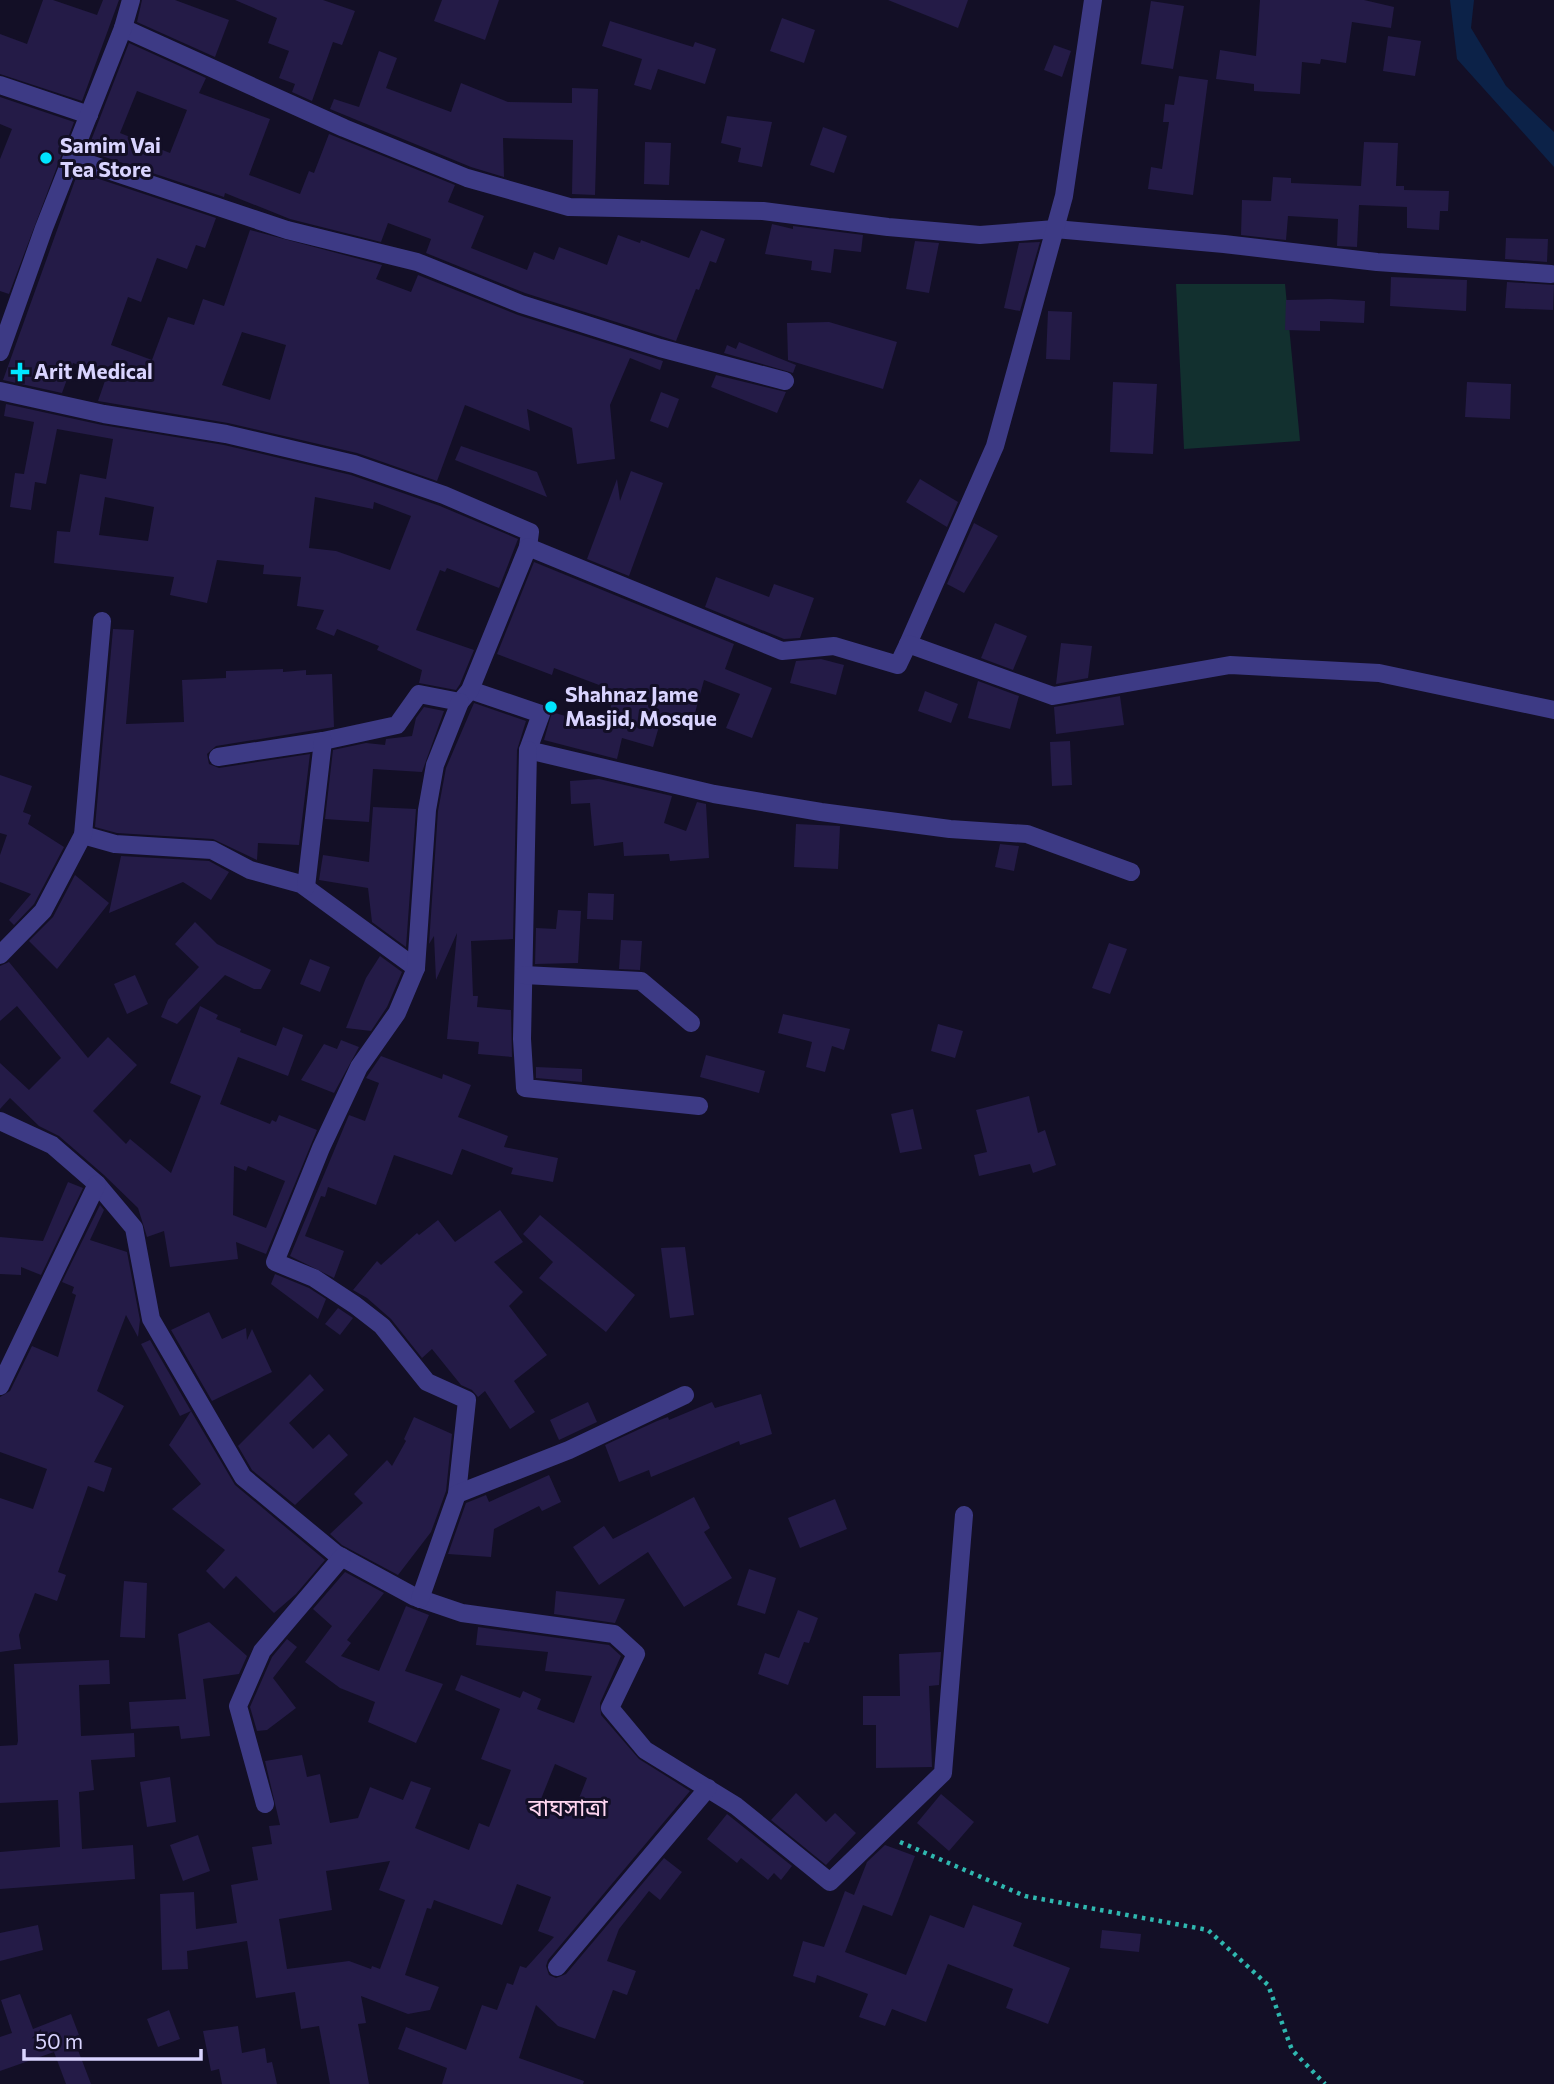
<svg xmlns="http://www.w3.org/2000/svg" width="1554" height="2084" font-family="Commissioner,'Noto Sans Bengali',sans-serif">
	<rect width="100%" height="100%" fill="#130f26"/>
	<path fill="#12302f" d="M1176 284H1285L1300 441 1184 449Z"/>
	<path fill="#0c2248" d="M1450 0H1474L1471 28 1506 86 1554 132V167L1457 59Z"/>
	<g fill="#241b47" fill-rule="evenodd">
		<path d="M43 0H53L97 15 103 0H119L82 101 0 74V34L27 44Z"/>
		<path d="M142 0H175L229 20 215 57 137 22Z"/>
		<path d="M235 0H323L355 11 342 45 333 42 312 101 292 92 295 84 279 78 289 51 268 43 277 18Z"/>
		<path d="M442 0H499L485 40 434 21Z"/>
		<path d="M888 0H968L958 28Z"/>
		<path d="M1260 0H1364L1394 7 1391 28 1352 22 1346 63 1321 59 1320 64 1302 62 1300 94 1254 91V84L1216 79 1220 50 1256 56Z"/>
		<path d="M1151 1 1184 6 1173 69 1141 64Z"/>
		<path d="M782 18 815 30 804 63 770 51Z"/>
		<path d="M610 21 693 47 695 42 716 49 705 84 658 69 651 90 634 85 642 59 602 46Z"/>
		<path d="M1388 36 1421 41 1415 76 1383 71Z"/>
		<path d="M129 43 206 78 199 93 270 119 249 175 300 194 309 171 314 173 329 134 455 185 448 202 484 216 471 248 527 270 534 252 554 260 559 247 607 265 618 235 640 243 641 240 689 258 701 230 725 239 716 263 710 261 699 290 696 289 676 341 525 293 426 253 431 239 388 223 381 242 290 219 225 193 224 197 87 151ZM137 91 187 110 170 153 120 133Z"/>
		<path d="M1054 45 1071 51 1062 77 1044 70Z"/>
		<path d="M379 51 397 58 386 88 451 112 461 83 508 102 572 103V88L598 89 595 195 572 194 573 140 503 138 504 177 471 167 330 109 334 99 359 107Z"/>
		<path d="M1179 76 1208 80 1193 195 1148 189 1151 167 1162 169 1169 122H1163L1165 104 1174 105Z"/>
		<path d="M0 97 74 122 9 294 0 291V159L12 129 0 124Z"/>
		<path d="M727 116 772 122 762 167 738 162 741 148 721 143Z"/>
		<path d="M823 127 847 136 834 173 810 165Z"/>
		<path d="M645 142 671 143 669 185 644 184Z"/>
		<path d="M1364 142 1398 143 1396 186H1404V190L1449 191 1448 211H1440L1439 230 1407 228V207L1359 205 1357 247 1337 246 1338 219 1288 216 1286 240 1241 235 1242 200 1271 201 1273 177 1291 178V183L1361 186Z"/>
		<path d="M78 172 216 218 205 248 196 245 187 269 157 258 141 302 128 297 111 345 152 360 168 317 194 325 203 299 224 306 250 230 382 265 376 279 411 292 418 275 518 315 663 361 660 370 630 358 610 405 615 459 577 464 572 428 527 409 530 431 465 405 437 481 357 453 228 423 98 401 107 375 73 363 62 393 3 380ZM242 332 286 345 270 400 222 385Z"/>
		<path d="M772 224 793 229V226L863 235 861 252 834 249 831 273 811 270 812 261 765 254Z"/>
		<path d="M1506 238 1548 239 1547 262 1505 259Z"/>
		<path d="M915 241 939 243 929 293 906 289Z"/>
		<path d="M1040 242 1020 311 1004 308 1019 243Z"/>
		<path d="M1391 277 1467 280 1466 311 1390 306Z"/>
		<path d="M1507 282 1554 285 1553 310 1505 308Z"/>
		<path d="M1330 299 1365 301 1364 323 1320 321V331L1285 330 1286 300Z"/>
		<path d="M1048 311 1072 312 1070 360 1046 359Z"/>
		<path d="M829 322 897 342 883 389 788 360 787 323Z"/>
		<path d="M739 342 796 365 793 373 724 353 727 345 736 349Z"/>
		<path d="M716 375 786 392 777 413 711 387Z"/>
		<path d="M1113 382 1157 384 1153 454 1110 452Z"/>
		<path d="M1467 382 1511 384 1510 419 1465 417Z"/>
		<path d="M661 392 679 399 668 428 650 421Z"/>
		<path d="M6 404 102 425 224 445 351 475 440 506 518 539 499 588 447 568 445 572 440 570 416 630 474 650 460 684 456 690 419 683 422 670 377 650 379 646 337 629 334 636 316 629 324 610 297 606 301 577 263 574 264 565 217 560 207 603 170 595 174 577 54 563 57 531 70 532 80 474 106 479 113 439 57 429 46 484 35 482 31 510 10 507 15 473 24 474 34 422 4 416ZM105 497 154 507 148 541 99 535ZM315 497 373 509 374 502 411 516 390 570 336 551 309 548Z"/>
		<path d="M461 446 537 472 547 497 455 460Z"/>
		<path d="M631 471 663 483 629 576 587 559 617 479 620 501Z"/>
		<path d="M920 479 958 502 947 527 906 502Z"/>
		<path d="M974 523 998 536 964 593 947 584Z"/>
		<path d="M534 562 734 644 725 669 772 688 752 738 726 728 740 694 704 680 692 724 662 716 653 747 622 738 617 759 544 740 552 712 605 728 615 691 554 668 552 675 497 654Z"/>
		<path d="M716 577 769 597 774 584 814 598 800 638 784 639 705 607Z"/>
		<path d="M995 623 1027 636 1013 670 981 658Z"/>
		<path d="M113 629 134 630 126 724 184 722 182 680 226 678V671L283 669V672L306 670V675L332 674 334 727 216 746 207 754 209 764 219 768 310 754 299 845 258 843 257 860 213 839 117 833 95 827Z"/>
		<path d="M1061 643 1092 646 1088 678 1056 684Z"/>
		<path d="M821 659 844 665 836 695 790 683 796 661Z"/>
		<path d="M978 681 1019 696 1010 729 968 718Z"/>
		<path d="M925 691 958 704 951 723 918 711Z"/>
		<path d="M1120 696 1124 725 1056 734 1054 707Z"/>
		<path d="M474 703 526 721 517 750 513 939 471 941 473 996H478L477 1007 511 1010 512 1057 478 1054 479 1042 447 1039 457 933 436 980 434 936 429 944 438 811 446 768Z"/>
		<path d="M424 707 444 711 422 772 373 769 369 822 325 819 333 750 366 743 385 745 386 739 412 736 416 718Z"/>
		<path d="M1070 741 1072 785 1052 786 1050 742Z"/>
		<path d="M0 775 32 786 23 812 31 815 28 824 64 847 34 904 14 925 9 920 31 894 0 882V855L7 835 0 833Z"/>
		<path d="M599 779 672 796 664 823 686 831 697 802 706 804 709 858 670 861 669 854 624 856 623 842 594 846 590 803 571 804 570 781Z"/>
		<path d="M373 807 416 809 406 947 372 922 368 888 319 880 323 855 369 862Z"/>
		<path d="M796 824 840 826 838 869 794 867Z"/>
		<path d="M1000 844 1019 846 1014 871 995 867Z"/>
		<path d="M121 856 209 861 229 872 211 900 183 882 109 913Z"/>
		<path d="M75 875 109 903 57 969 29 941 53 917Z"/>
		<path d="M588 893 614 894 613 920 587 919Z"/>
		<path d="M558 910 581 911 578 963 535 964 536 928 556 929Z"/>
		<path d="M195 922 217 944 271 970 261 989H254L225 975 177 1024 161 1017 168 1000 199 967 175 944Z"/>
		<path d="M621 940 642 941 640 970 619 969Z"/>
		<path d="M1109 943 1127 949 1110 994 1092 988Z"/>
		<path d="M380 956 402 972 387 1007 371 1031 346 1028 366 978Z"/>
		<path d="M310 959 330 967 320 992 300 984Z"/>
		<path d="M9 962 88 1058 108 1037 137 1065 93 1111 126 1144 130 1139 171 1173 201 1096 170 1083 200 1006 218 1015 216 1019 241 1029 240 1032 276 1046 283 1027 303 1035 288 1076 238 1057 220 1104 270 1124 272 1120 276 1122 279 1115 317 1130 266 1254 236 1242 238 1259 170 1267 164 1231 147 1237 138 1208 104 1175 59 1136 39 1126 10 1098 0 1109V1063L29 1090 61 1058 17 1006 0 1021V966ZM234 1166 246 1171 248 1166 285 1181 266 1228 233 1215Z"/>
		<path d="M135 975 148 1004 127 1014 114 984Z"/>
		<path d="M783 1014 850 1029 844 1050 832 1046 825 1072 806 1067 812 1042 778 1033Z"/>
		<path d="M938 1024 963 1031 955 1058 931 1051Z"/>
		<path d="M341 1040 359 1047 334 1093 301 1080 324 1044 337 1049Z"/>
		<path d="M706 1055 765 1071 759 1093 700 1077Z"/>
		<path d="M381 1056 442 1079 443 1074 471 1085 458 1117 508 1136 504 1147 558 1158 553 1182 511 1174 513 1168 462 1149 452 1175 394 1155 376 1205 328 1187 325 1197 321 1196 305 1236 344 1251 334 1278 290 1256 349 1115 365 1121 379 1083 366 1078Z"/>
		<path d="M536 1067 582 1069V1082L536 1078Z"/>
		<path d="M1029 1096 1038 1133 1045 1130 1056 1165 1033 1173 1030 1164 979 1176 974 1155 987 1152 976 1110Z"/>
		<path d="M913 1109 922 1149 900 1153 891 1114Z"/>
		<path d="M68 1182 83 1188 41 1275 21 1267V1275L0 1274V1237L43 1241Z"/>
		<path d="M100 1205 104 1210 90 1240 127 1252 140 1320 138 1337 126 1315 97 1391 124 1406 94 1462 112 1468 104 1492 88 1486 58 1572 66 1575 57 1601 35 1593 19 1635 21 1649 0 1652V1498L33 1509 47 1469 0 1452V1397L10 1391 32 1346 58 1357 76 1295 72 1293 74 1287 62 1282Z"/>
		<path d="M500 1210 523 1242 494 1262 523 1292 509 1306 547 1355 514 1381 535 1412 510 1429 485 1391 478 1397 472 1390 461 1385 432 1349 422 1358 391 1319 367 1298 353 1290 377 1261 381 1265 417 1233 419 1235 438 1220 455 1242Z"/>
		<path d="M540 1215 635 1295 606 1332 539 1278 553 1262 523 1234Z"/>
		<path d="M685 1247 694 1315 670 1318 661 1248Z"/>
		<path d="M275 1274 309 1288 326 1299 318 1319 271 1284Z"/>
		<path d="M338 1308 353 1318 340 1335 325 1324Z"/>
		<path d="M209 1312 222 1339 246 1328 247 1340 252 1329 272 1372 212 1401 171 1330Z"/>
		<path d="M150 1340 191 1411 180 1416 141 1344Z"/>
		<path d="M310 1374 324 1390 289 1423 313 1449 329 1434 348 1455 295 1505 252 1470 238 1446Z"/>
		<path d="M761 1394 772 1434 740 1445 739 1441 651 1477 649 1470 619 1482 605 1445 657 1421 668 1417 669 1420 712 1402 715 1408Z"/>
		<path d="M588 1402 597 1422 559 1440 550 1420Z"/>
		<path d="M191 1411 235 1485 325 1560 296 1594 274 1613 236 1576 224 1589 206 1571 225 1550 172 1509 201 1484 169 1445Z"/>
		<path d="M414 1417 452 1434 446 1491 431 1532 398 1575 342 1545 330 1534 363 1503 354 1494 387 1460 392 1466 406 1441 404 1439Z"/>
		<path d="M549 1475 561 1502 542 1511 539 1506 494 1529 491 1557 448 1554 466 1503 486 1495 489 1502Z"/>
		<path d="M694 1497 710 1528 704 1532 732 1578 684 1607 648 1552 599 1585 573 1547 604 1526 613 1539Z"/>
		<path d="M835 1499 847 1529 800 1548 788 1518Z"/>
		<path d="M749 1569 776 1578 765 1614 737 1605Z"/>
		<path d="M345 1572 384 1593 347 1640 351 1643 341 1656 379 1671 406 1606 429 1615 405 1671 443 1684 416 1743 368 1722 375 1702 340 1688 305 1662 332 1626 313 1609Z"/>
		<path d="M124 1581 147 1583 145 1638 120 1637Z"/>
		<path d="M556 1591 625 1599 615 1623 554 1614Z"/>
		<path d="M798 1610 818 1618 809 1643 804 1642 788 1685 758 1674 765 1653 779 1658Z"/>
		<path d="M209 1622 247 1656 239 1674 203 1679 210 1736 181 1739 179 1726 131 1729 129 1702 186 1699 178 1634Z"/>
		<path d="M478 1627 609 1645 621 1656 600 1703 601 1715 639 1759 690 1791 548 1960 546 1966 549 1975 556 1978 566 1974 664 1858 682 1872 660 1900 649 1891 619 1929 607 1961 636 1971 627 1995 613 1990 595 2039 558 2026 536 2005 519 2058 584 2081 583 2084H442L447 2068 398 2049 406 2027 466 2050 482 2005 497 2010 507 1983 513 1985 520 1966 526 1968 554 1937 538 1931 551 1897 517 1884 502 1925 434 1900 431 1909 427 1908 405 1975 439 1987 430 2010 408 2014 361 1996 366 2023 358 2024 369 2084H330L319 2026 301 2029 295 1992 256 1998 247 1941 187 1951 188 1969 162 1970 160 1894 194 1892 196 1929 237 1923 231 1885 258 1880 252 1847 272 1844 269 1826 280 1825 265 1761 302 1755 307 1777 320 1774 330 1823 358 1818 370 1787 403 1800 411 1781 431 1788 415 1828 469 1850 479 1823 489 1827 511 1770 481 1759 500 1709 455 1690 461 1675 520 1698 523 1691 541 1699 537 1709 574 1723 592 1676 545 1671 548 1652 476 1645ZM555 1764 587 1778 574 1811 541 1799ZM390 1861 379 1890 405 1900 380 1969 372 1966 371 1969 349 1961 287 1969 279 1919 332 1910 326 1871Z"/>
		<path d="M287 1639 297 1647 273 1678 296 1708 267 1730 257 1731 250 1707 272 1657Z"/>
		<path d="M941 1652 939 1685 929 1686 932 1767 876 1768V1725H863V1696H900L899 1654Z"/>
		<path d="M109 1660 110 1684 79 1685 81 1736 134 1733 135 1757 91 1760 94 1790 79 1792 82 1849 133 1845 135 1879 0 1889V1852L60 1847 58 1800 0 1803V1746L17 1745 18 1741 14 1664Z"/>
		<path d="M170 1777 176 1822 147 1827 140 1782Z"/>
		<path d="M796 1793 826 1822 835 1813 856 1833 826 1865 771 1820Z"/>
		<path d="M941 1794 974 1822 949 1851 917 1823Z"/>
		<path d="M727 1814 792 1866 781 1880 774 1873 768 1880 741 1858 737 1863 707 1839Z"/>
		<path d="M198 1835 210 1871 183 1881 170 1845Z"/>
		<path d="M885 1845 915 1856 900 1896 892 1916 863 1905 845 1952 906 1975 930 1915 964 1928 973 1905 1022 1923 1013 1946 1070 1968 1048 2024 1006 2008 1013 1989 948 1964 926 2022 892 2009 885 2026 859 2017 868 1994 817 1975 815 1983 793 1976 803 1941 824 1947 845 1891 854 1895 867 1862Z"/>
		<path d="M38 1925 43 1950 0 1961V1933Z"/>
		<path d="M1102 1930 1141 1934 1139 1952 1100 1948Z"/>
		<path d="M20 1994 33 2029 71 2014 79 2035 73 2037 91 2084H66L54 2052 0 2071V2037L12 2033 1 2000Z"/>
		<path d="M169 2010 180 2039 158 2047 147 2019Z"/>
		<path d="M238 2026 242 2053 265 2048 267 2063 272 2062 277 2084H222L219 2069 211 2071 203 2031Z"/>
	</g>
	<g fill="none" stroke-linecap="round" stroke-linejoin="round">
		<path stroke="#2fb8b0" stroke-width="4.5" stroke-dasharray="3.5 5" stroke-linecap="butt" d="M900 1842 1025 1896 1208 1930 1268 1985 1292 2050 1325 2084"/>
		<g stroke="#3d3a85" stroke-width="18">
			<path d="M123 28 344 128 467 178 569 207 763 211 888 227 980 235 1055 229 1224 244 1377 262 1551 274"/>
			<path d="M0 85 89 115"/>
			<path d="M72 158 287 230 417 262 521 304 660 348 785 381"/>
			<path d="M0 352 44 228 123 28 131 0"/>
			<path d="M0 391 104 414 226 434 354 464 444 495 530 532 528 547"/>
			<path d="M908 644 995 446 1064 196 1093 0"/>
			<path d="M470 690 541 714 528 750 714 794 821 812 950 829 1027 834 1131 872"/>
			<path d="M528 750 522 1039 525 1088 699 1106"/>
			<path d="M218 757 323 741 397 725 419 694 460 702 470 690 528 547 782 651 834 646 898 665 908 644 1053 696 1230 665 1379 673 1554 710"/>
			<path d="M83 835 115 844 212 850 250 870 301 884 416 968"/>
			<path d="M306 887 323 741"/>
			<path d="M0 955 43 911 83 835 102 621"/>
			<path d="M524 975 641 981 691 1023"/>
			<path d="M0 1121 52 1145 97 1184 134 1228 151 1319 243 1477 336 1554 415 1597 462 1613 614 1634 636 1654 610 1708 645 1750 736 1806 830 1882 943 1773 964 1515"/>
			<path d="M0 1386 97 1184"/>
			<path d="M457 1494 467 1400 427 1382 382 1326 355 1305 314 1278 275 1262 321 1148 359 1067 397 1013 416 968 427 810 435 765 460 702"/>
			<path d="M420 1599 457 1494 569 1450 685 1395"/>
			<path d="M265 1804 238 1706 262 1651 342 1557"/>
			<path d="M557 1967 708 1788"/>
		</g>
	</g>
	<g fill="#00e5ff" stroke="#130f26" stroke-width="2.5">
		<circle cx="46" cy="158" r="7"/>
		<path d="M16.5 361.5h7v7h7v7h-7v7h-7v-7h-7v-7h7z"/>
		<circle cx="551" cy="707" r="7"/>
	</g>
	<g text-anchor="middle" stroke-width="6" stroke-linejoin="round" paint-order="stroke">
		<g font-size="21" font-weight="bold" fill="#d9d4ff" stroke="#130f26" text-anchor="start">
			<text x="60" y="153">Samim Vai<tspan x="60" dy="24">Tea Store</tspan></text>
			<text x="34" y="379">Arit Medical</text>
			<text x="565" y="702">Shahnaz Jame<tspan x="565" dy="24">Masjid, Mosque</tspan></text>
		</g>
		<g font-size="24" fill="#ffd6f0" stroke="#130f26">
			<text x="568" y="1816">বাঘসাত্রা</text>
		</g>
	</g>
	<path d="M24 2049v10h177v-10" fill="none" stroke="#d9d4ff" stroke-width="3.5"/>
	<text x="35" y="2049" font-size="21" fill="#d9d4ff" stroke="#130f26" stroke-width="5" paint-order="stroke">50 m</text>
</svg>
